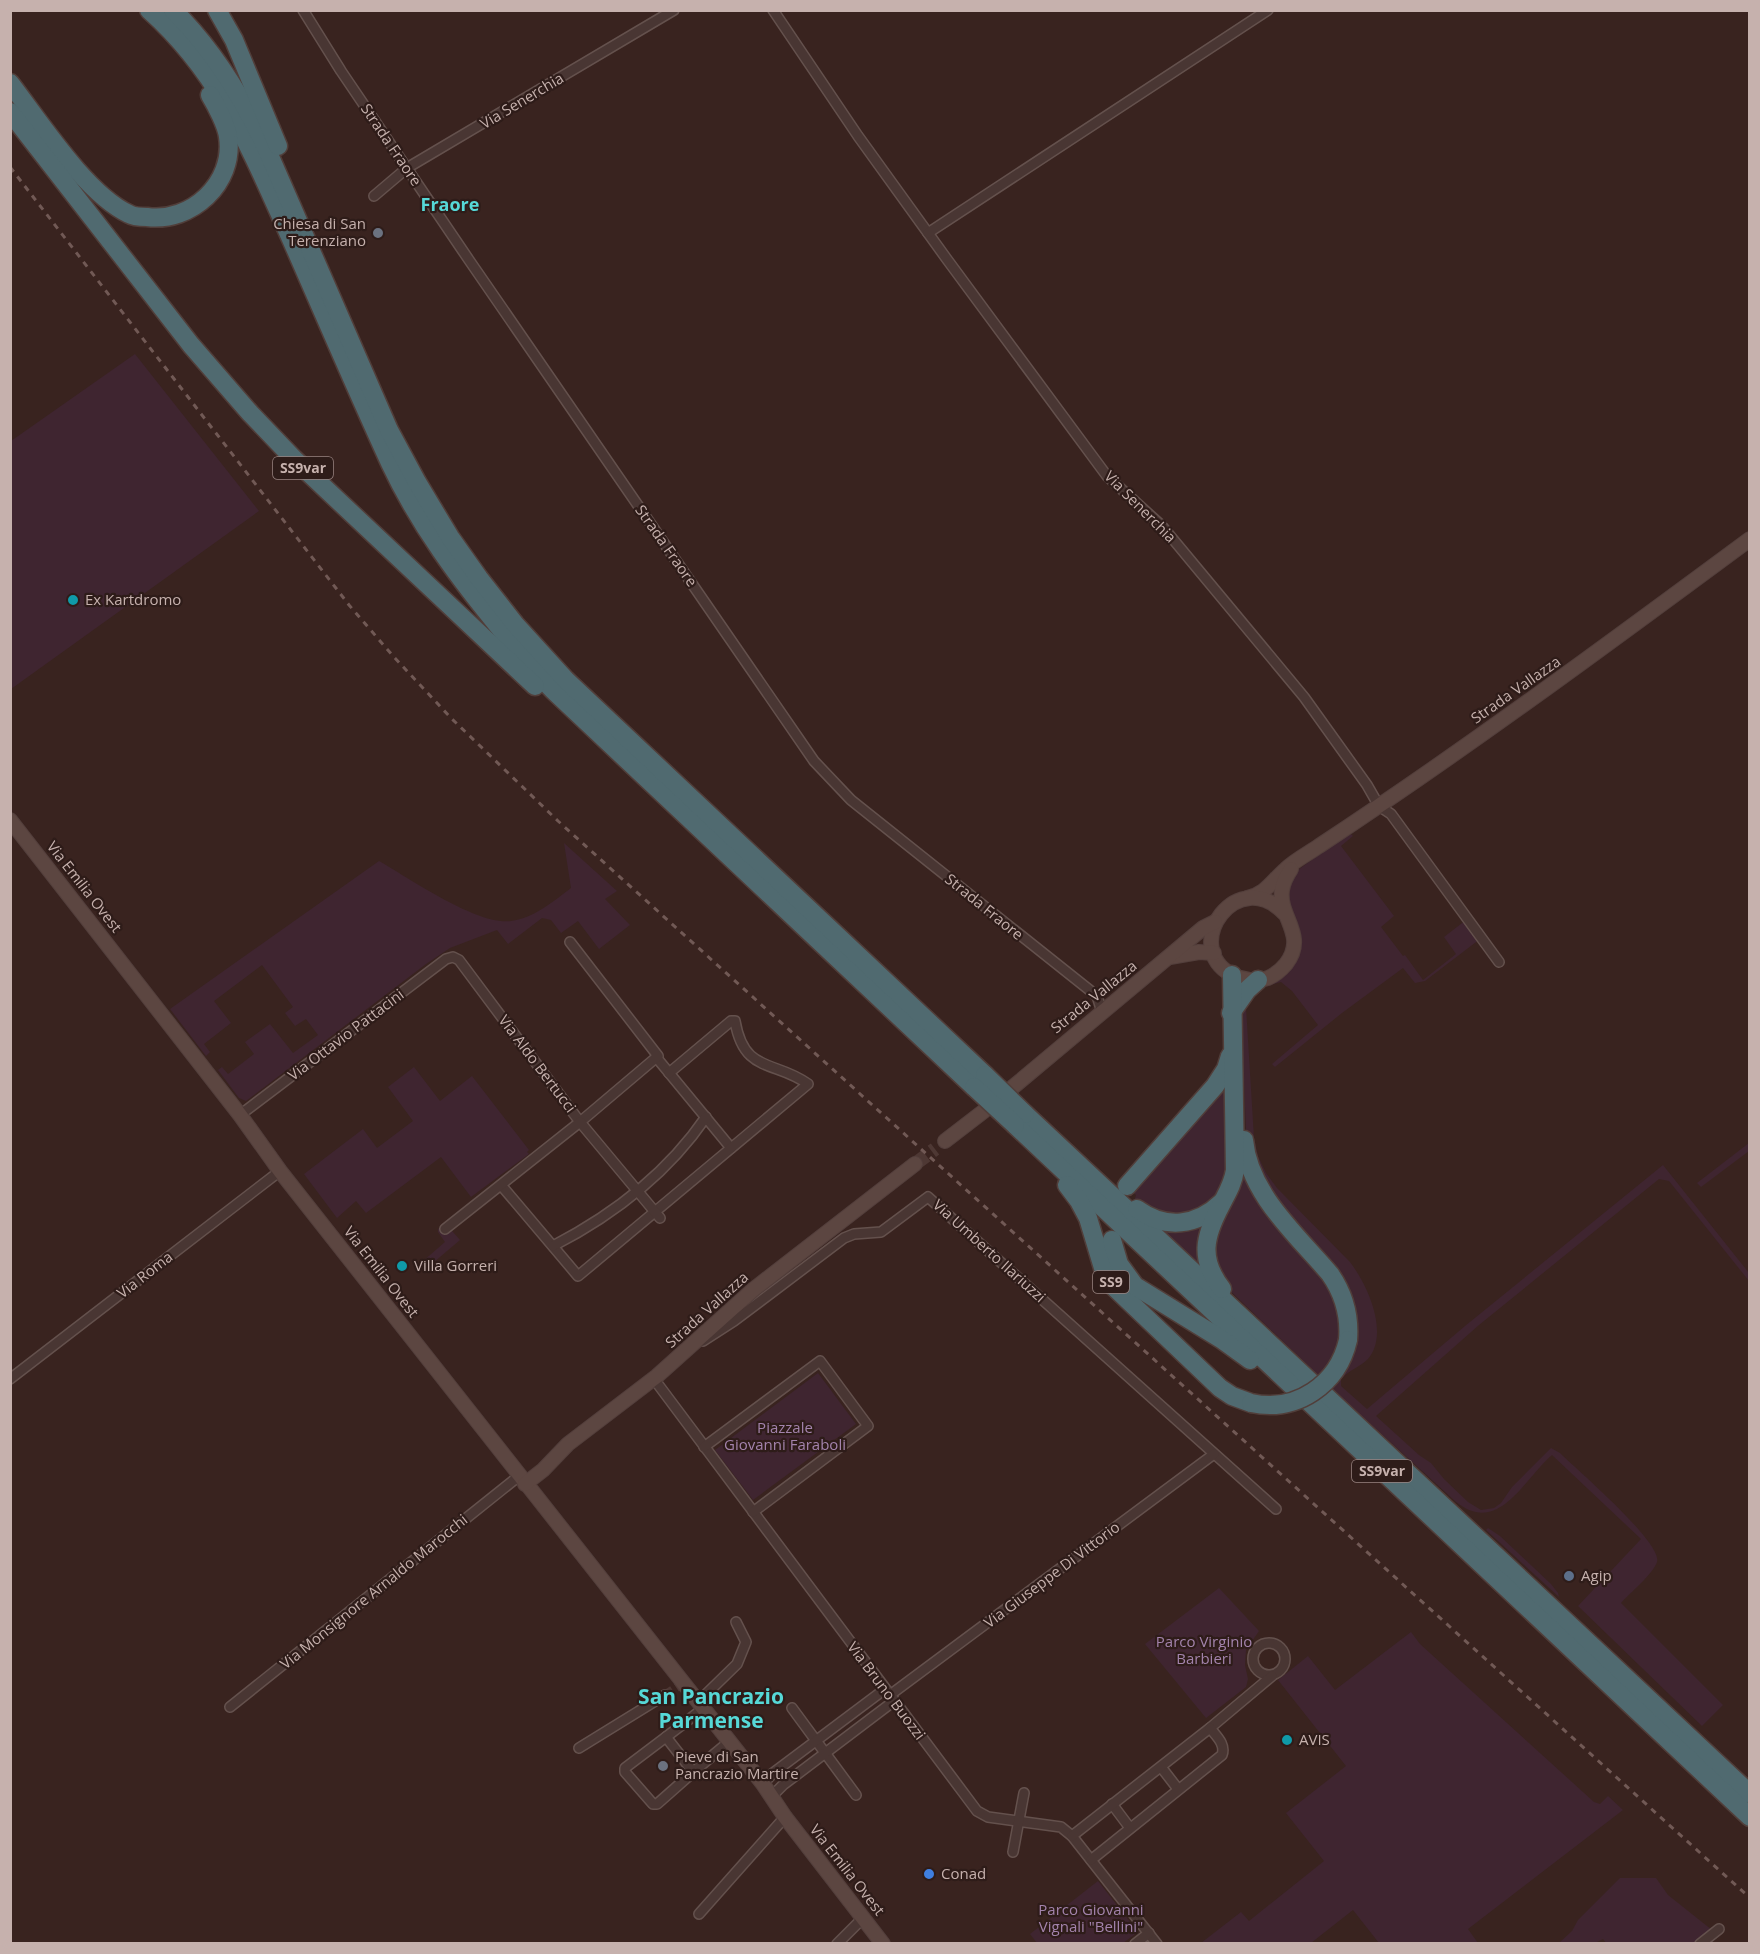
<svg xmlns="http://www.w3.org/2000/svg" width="1760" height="1954" font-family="'Open Sans',sans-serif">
	<rect width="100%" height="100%" fill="#39231f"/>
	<g fill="#3f2530">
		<path d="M135 354 259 511 11 689V441Z"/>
		<path d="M1351 834 1353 836 1341 846 1394 916 1381 927 1403 956 1405 955 1423 980 1456 954 1444 937 1466 920 1480 939 1425 981 1415 983 1403 968 1342 1013 1275 1067 1272 1064 1318 1025 1292 991 1281 982C1266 986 1252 990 1246 1007L1254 1138 1258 1156 1266 1173 1277 1188 1350 1262C1367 1284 1390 1333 1368 1359 1360 1367 1349 1370 1341 1379V1386L1367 1409 1465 1326 1663 1165 1749 1273V1281L1669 1181 1659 1179 1479 1325 1376 1416 1419 1455 1431 1463 1444 1479 1468 1502 1481 1510 1494 1508 1501 1503 1512 1487 1551 1448 1560 1453C1576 1469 1663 1543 1657 1562 1653 1574 1630 1593 1621 1603L1723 1705 1702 1726 1578 1606 1641 1539 1552 1455C1523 1480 1499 1536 1456 1502L1330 1387 1353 1323 1271 1197 1246 1132 1244 1081 1240 1050 1241 1002 1290 965 1286 891 1298 870 1343 837Z"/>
		<path d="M564 843 617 891 605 899 630 925 599 949 578 921 561 933 551 920 542 918 508 944 497 930 450 948 426 964 246 1101 239 1098 218 1070 222 1067 228 1074 254 1054 245 1042 270 1024 293 1053 318 1035 306 1019 295 1026 285 1013 293 1007 262 965 214 1001 231 1023 204 1044 210 1052 206 1056 170 1009 379 861C409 878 478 926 511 921 534 918 554 901 571 888Z"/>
		<path d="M414 1067 440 1101 472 1076 529 1150 527 1152 529 1154 471 1197 441 1157 366 1213 356 1201 337 1218 304 1174 363 1129 377 1148 413 1121 388 1087Z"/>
		<path d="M1226 1086C1227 1118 1238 1187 1206 1207 1197 1212 1185 1215 1175 1218L1134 1202 1136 1195 1131 1190Z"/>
		<path d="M1749 1143V1151L1701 1187 1697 1183Z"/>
		<path d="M1243 1170 1320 1271 1342 1314 1338 1351 1321 1378 1222 1283 1211 1245Z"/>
		<path d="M1205 1221 1203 1268 1165 1232 1166 1230Z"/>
		<path d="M445 1223 460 1240 427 1268 422 1262 445 1242 438 1232V1229Z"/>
		<path d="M818 1373 856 1424 753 1500 715 1450Z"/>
		<path d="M1488 1528 1500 1536 1551 1584 1558 1593 1559 1597 1486 1530Z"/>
		<path d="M1219 1588 1259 1631 1246 1650 1245 1665 1248 1679 1246 1687 1206 1718 1145 1644Z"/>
		<path d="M1411 1632 1420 1644 1594 1802 1600 1804 1608 1796 1623 1810 1468 1929 1478 1943H1379L1353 1910 1311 1943H1201L1241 1912 1249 1921 1324 1861 1286 1813 1346 1766 1278 1680 1308 1656 1335 1690Z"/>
		<path d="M1620 1878H1656L1668 1895 1712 1930 1694 1943 1607 1944 1603 1939 1595 1943 1558 1944 1572 1931 1578 1920Z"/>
		<path d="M1098 1881 1138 1932 1123 1943H1037L1030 1934Z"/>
	</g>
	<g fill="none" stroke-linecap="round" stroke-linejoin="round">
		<path stroke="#4e3834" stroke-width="9" stroke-dasharray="9 4.5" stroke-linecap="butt" d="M665 1695 679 1686"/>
		<path stroke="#4e3834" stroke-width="14" stroke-dasharray="14 7" stroke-linecap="butt" d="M915 1164 935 1149"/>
		<defs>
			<g id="street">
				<path d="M303 10 341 71 469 260 814 761 851 800 1097 996 1102 1012"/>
				<path d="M773 10 858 136 946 258 1107 476 1162 526 1304 697 1367 785 1379 806 1391 814 1499 962"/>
				<path d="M374 196 407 168 674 10"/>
				<path d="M928 233 1268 10"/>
				<path d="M656 1057 731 1148"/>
				<path d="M240 1115 446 959 453 957 459 960 580 1122 658 1056 570 942"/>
				<path d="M501 1185 578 1276 808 1084C775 1060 744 1074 735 1021H731L669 1073"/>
				<path d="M445 1229 580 1122 660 1218"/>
				<path d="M553 1246C613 1215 667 1174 706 1117"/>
				<path d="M703 1341 734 1321 844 1238 854 1234 881 1232 928 1197 1276 1509"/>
				<path d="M10 1379 280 1171"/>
				<path d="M654 1379 977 1811 988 1817 1061 1827 1072 1836 1157 1944"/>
				<path d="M704 1447 820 1361 868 1426 753 1512"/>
				<circle cx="1269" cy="1659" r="16"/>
				<path d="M890 1695 1214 1454"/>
				<path d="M698 1702 737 1664 746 1642 736 1622"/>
				<path d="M230 1707 519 1476"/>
				<path d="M792 1708 856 1795"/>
				<path d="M666 1737 704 1708"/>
				<path d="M579 1748 665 1695"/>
				<path d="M1161 1767 1178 1789"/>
				<path d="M694 1773 666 1737 625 1768V1772L653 1804H657C681 1783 704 1762 729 1742"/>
				<path d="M763 1784 773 1773 885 1689"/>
				<path d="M772 1796 783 1785 894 1701"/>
				<path d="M1112 1804 1130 1828"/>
				<path d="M1072 1836 1210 1728 1272 1676"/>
				<path d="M1013 1852 1024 1793"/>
				<path d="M1091 1860 1222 1755C1226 1744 1216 1736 1210 1728"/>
				<path d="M699 1914 785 1817"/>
				<path d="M837 1944 863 1918"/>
				<path d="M1135 1944 1149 1933"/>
				<path d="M1700 1944 1719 1929"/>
			</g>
			<g id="secondary">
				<path d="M10 820 240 1115 280 1171 763 1784 785 1817 883 1944"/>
				<path d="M1247 898C1266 894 1272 881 1286 869 1295 860 1309 853 1319 846 1466 749 1608 644 1750 539"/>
				<path d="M1286 915C1238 862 1179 946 1232 975 1243 980 1257 982 1268 978 1275 975 1281 970 1286 964 1308 935 1278 917 1282 890 1283 883 1287 875 1291 869"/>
				<path d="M1170 957 1199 952 1214 953"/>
				<path d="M1013 1087 1203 928 1215 922"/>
				<path d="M945 1141 984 1111"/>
				<path d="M525 1484 543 1470 568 1444 657 1376 754 1289 915 1164"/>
			</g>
			<g id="highway">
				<path d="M149 10C222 75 252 153 291 239 324 314 356 389 390 463 419 525 460 580 503 632 521 653 537 675 557 694L974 1087"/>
				<path d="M173 10C213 49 241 95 265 145L389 430 417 482 450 537 479 578 515 624 566 680 985 1075"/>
				<path d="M217 10 234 40 278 146"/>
				<path d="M10 83C40 122 86 194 129 214 134 217 141 217 147 217 191 223 235 183 228 137 227 126 216 105 210 95"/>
				<path d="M10 112 191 345 250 413 294 459 535 686"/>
				<path d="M1231 1013 1247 990 1258 980"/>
				<path d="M1025 1114 1750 1794"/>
				<path d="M1015 1125 1750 1817"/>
				<path d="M1244 1140C1249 1194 1297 1235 1330 1274 1344 1294 1350 1315 1348 1340"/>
				<path d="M1067 1185 1079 1201 1088 1218 1103 1268 1113 1286 1220 1388 1232 1396 1251 1403"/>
				<path d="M1127 1186 1215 1086 1226 1069 1230 1056"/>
				<path d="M1137 1209C1166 1230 1197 1226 1222 1202"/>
				<path d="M1112 1240 1119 1264 1135 1286 1221 1339 1250 1360"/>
				<path d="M1222 1289C1199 1259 1204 1237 1221 1205 1227 1193 1233 1184 1235 1170L1232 975"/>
			</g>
		</defs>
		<use href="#street" stroke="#64514d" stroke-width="12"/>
		<use href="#secondary" stroke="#533f3c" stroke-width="16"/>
		<use href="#highway" stroke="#513e3a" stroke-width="21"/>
		<use href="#street" stroke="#493633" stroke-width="9"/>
		<use href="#secondary" stroke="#5c4641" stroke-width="14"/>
		<use href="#highway" stroke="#506a70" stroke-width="18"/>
		<path stroke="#715955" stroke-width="3" stroke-dasharray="6 6" stroke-linecap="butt" d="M10 167 349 605 393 656 451 718 558 821 1750 1898"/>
		<defs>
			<g id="highway-bridge">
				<path d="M985 1075 1025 1114"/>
				<path d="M974 1087 1015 1125"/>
				<path d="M1251 1403C1297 1413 1338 1384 1348 1340"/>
			</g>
		</defs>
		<use href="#highway-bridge" stroke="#513e3a" stroke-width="21" stroke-linecap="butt"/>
		<use href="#highway-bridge" stroke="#506a70" stroke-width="18"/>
	</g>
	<g fill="#6b7280" stroke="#2e1c19" stroke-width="2">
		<circle cx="378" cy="233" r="6"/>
		<circle cx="663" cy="1766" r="6"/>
	</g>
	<g fill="#0f9aa8" stroke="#2e1c19" stroke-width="2">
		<circle cx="73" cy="600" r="6"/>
		<circle cx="402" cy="1266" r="6"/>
		<circle cx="1287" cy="1740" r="6"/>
	</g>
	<circle fill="#5c6f8a" stroke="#2e1c19" stroke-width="2" cx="1569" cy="1576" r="6"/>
	<circle fill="#3f7fe0" stroke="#2e1c19" stroke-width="2" cx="929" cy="1874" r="6"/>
	<g text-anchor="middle" stroke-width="4.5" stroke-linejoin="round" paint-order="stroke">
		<g fill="#2e1c19" stroke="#988481" stroke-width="1.5">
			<rect x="273" y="457" width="60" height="22" rx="4.5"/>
			<rect x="1093" y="1271" width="36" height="22" rx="4.5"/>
			<rect x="1352" y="1460" width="60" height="22" rx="4.5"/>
		</g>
		<g font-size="14" font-weight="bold" fill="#c6b1ad">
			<text x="303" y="473">SS9var</text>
			<text x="1111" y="1287">SS9</text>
			<text x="1382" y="1476">SS9var</text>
		</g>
		<g font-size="15" fill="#c6b1ad" stroke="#2e1c19">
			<text transform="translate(522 101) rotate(-31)" y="5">Via Senerchia</text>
			<text transform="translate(391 145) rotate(56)" y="5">Strada Fraore</text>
			<text transform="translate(1140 507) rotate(45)" y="5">Via Senerchia</text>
			<text transform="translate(666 546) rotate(55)" y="5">Strada Fraore</text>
			<text transform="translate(1516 690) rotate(-35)" y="5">Strada Vallazza</text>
			<text transform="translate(84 887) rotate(52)" y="5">Via Emilia Ovest</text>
			<text transform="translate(984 907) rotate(39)" y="5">Strada Fraore</text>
			<text transform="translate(1094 997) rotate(-39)" y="5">Strada Vallazza</text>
			<text transform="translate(346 1035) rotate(-37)" y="5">Via Ottavio Pattacini</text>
			<text transform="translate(537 1064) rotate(53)" y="5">Via Aldo Bertucci</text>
			<text transform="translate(989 1251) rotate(42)" y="5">Via Umberto Ilariuzzi</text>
			<text transform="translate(381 1272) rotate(52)" y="5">Via Emilia Ovest</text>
			<text transform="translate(145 1275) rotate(-38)" y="5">Via Roma</text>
			<text transform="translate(707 1310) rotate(-42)" y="5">Strada Vallazza</text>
			<text transform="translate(1052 1575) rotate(-37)" y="5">Via Giuseppe Di Vittorio</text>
			<text transform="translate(374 1592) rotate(-39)" y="5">Via Monsignore Arnaldo Marocchi</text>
			<text transform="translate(886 1691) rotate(53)" y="5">Via Bruno Buozzi</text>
			<text transform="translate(847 1870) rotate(52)" y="5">Via Emilia Ovest</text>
		</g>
		<g font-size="15" fill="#c6b1ad" stroke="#2e1c19" text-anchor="start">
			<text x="366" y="229" text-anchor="end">Chiesa di San<tspan x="366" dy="17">Terenziano</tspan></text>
			<text x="85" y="605">Ex Kartdromo</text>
			<text x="414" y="1271">Villa Gorreri</text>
			<text x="1581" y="1581">Agip</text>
			<text x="1299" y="1745">AVIS</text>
			<text x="675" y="1762">Pieve di San<tspan x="675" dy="17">Pancrazio Martire</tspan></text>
			<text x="941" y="1879">Conad</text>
		</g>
		<g font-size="15" fill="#a383ac" stroke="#2e1c19">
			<text x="785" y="1433">Piazzale<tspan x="785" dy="17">Giovanni Faraboli</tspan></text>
			<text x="1204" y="1647">Parco Virginio<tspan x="1204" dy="17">Barbieri</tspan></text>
			<text x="1091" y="1915">Parco Giovanni<tspan x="1091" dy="17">Vignali "Bellini"</tspan></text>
		</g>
		<g font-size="18" font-weight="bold" fill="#56d8d7" stroke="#2e1c19">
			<text x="450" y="211">Fraore</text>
		</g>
		<g font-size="21" font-weight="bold" fill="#56d8d7" stroke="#2e1c19">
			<text x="711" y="1704">San Pancrazio<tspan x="711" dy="24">Parmense</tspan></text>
		</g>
	</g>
	<rect width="1760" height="1954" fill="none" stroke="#c6b1ad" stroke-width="24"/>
</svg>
